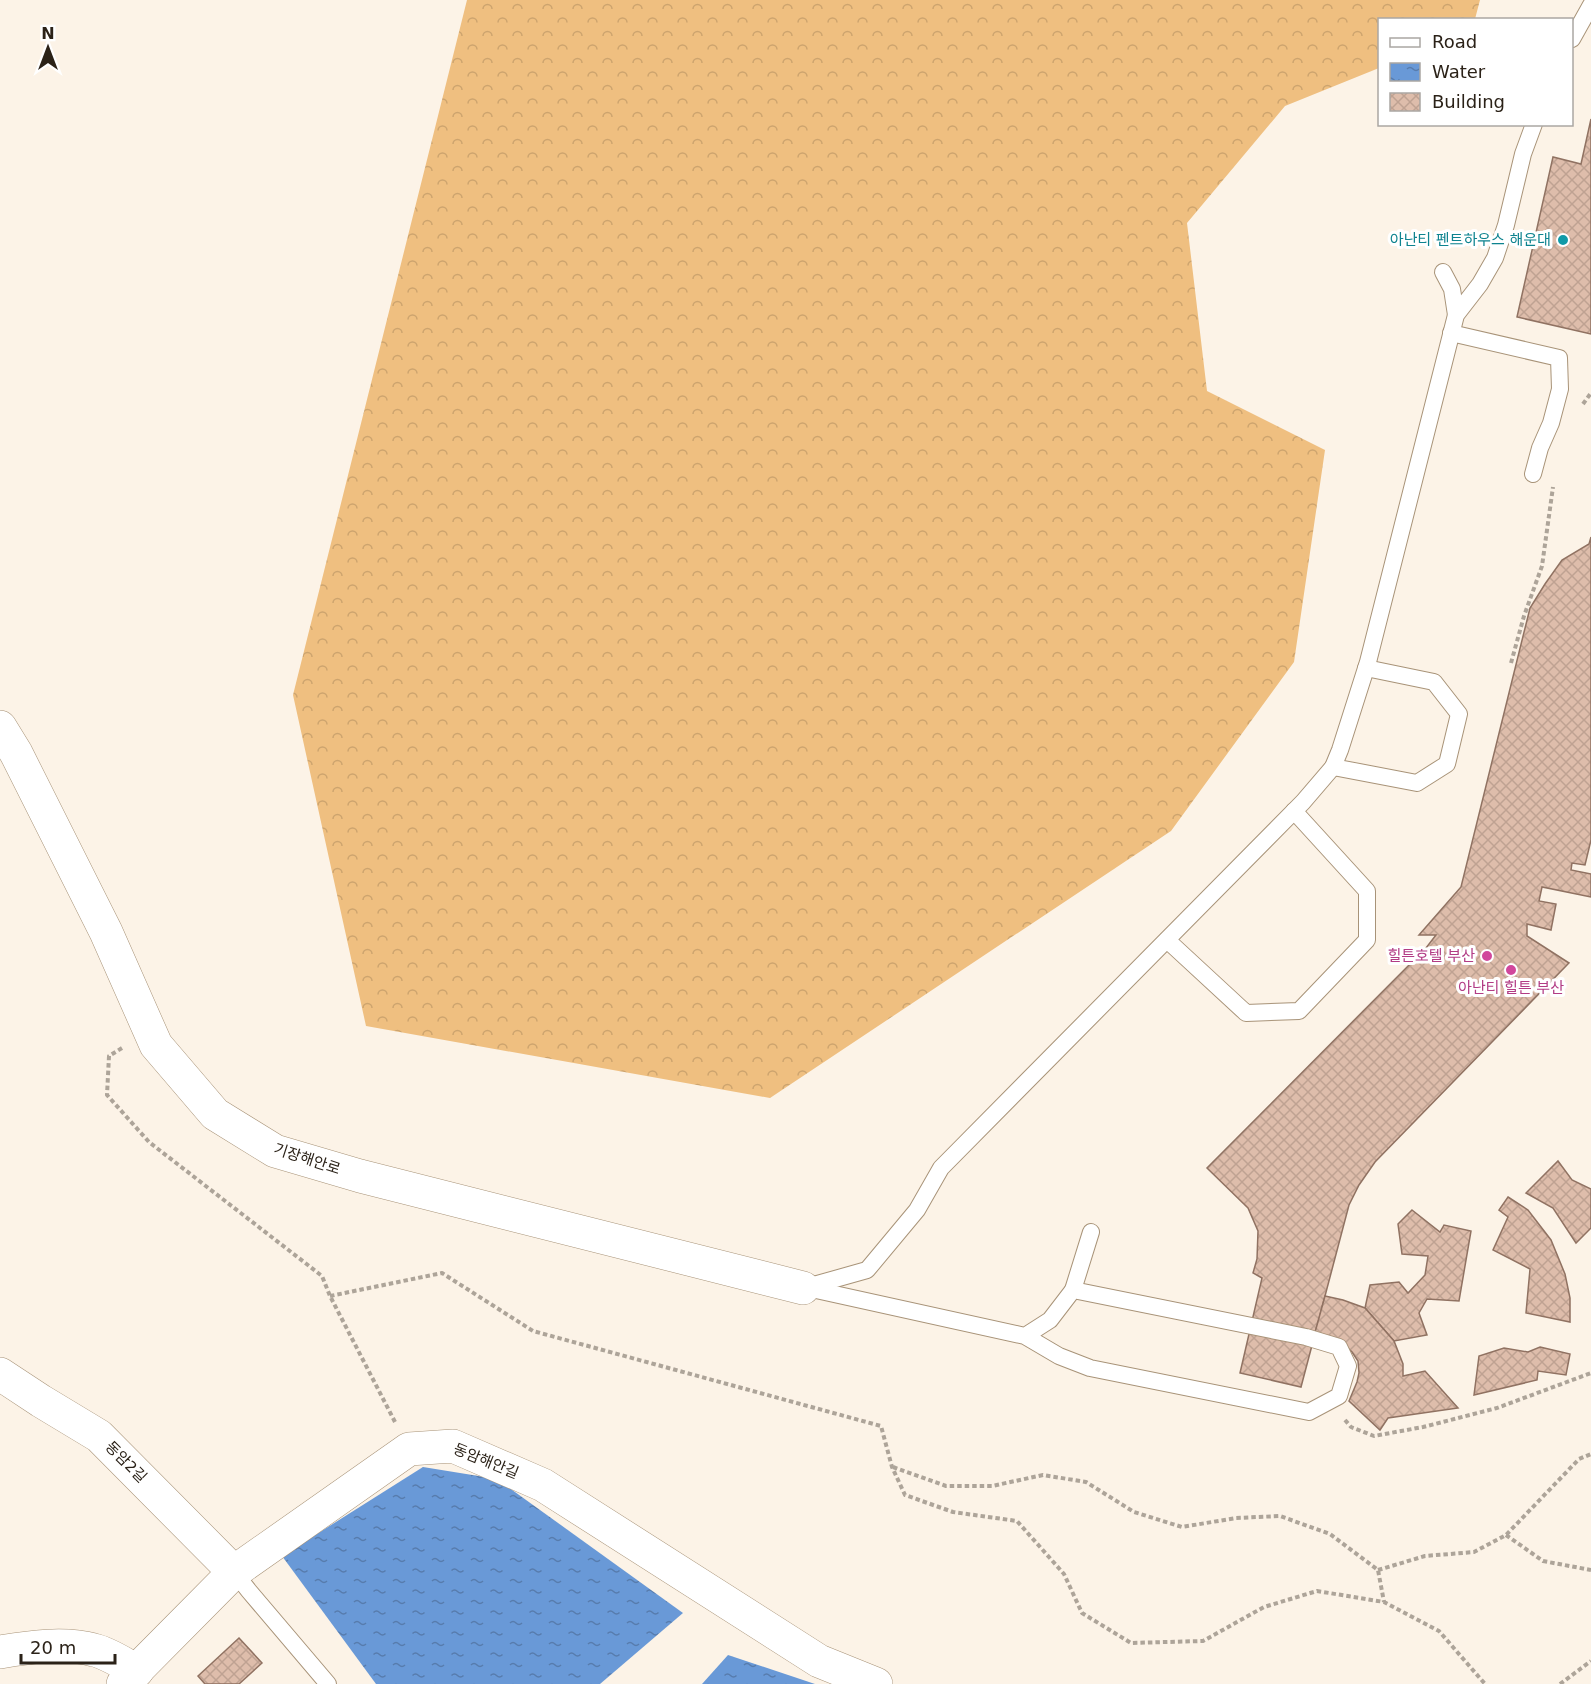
<svg xmlns="http://www.w3.org/2000/svg" width="1591" height="1684" font-family="'DejaVu Sans','Noto Sans KR',sans-serif">
	<defs>
		<pattern id="forest-crowns" width="20" height="18" patternUnits="userSpaceOnUse" patternTransform="scale(1.5)"><rect width="20" height="18" fill="#efbf80"/><path d="M2 6a3 3 0 1 1 6 0M12 15a3 3 0 1 1 6 0" fill="none" stroke="#cda46e"/></pattern>
		<pattern id="water-ripples" width="26" height="14" patternUnits="userSpaceOnUse" patternTransform="scale(1.5)"><rect width="26" height="14" fill="#6999d7"/><path d="M2 4q2-2 4 0t4 0M15 11q2-2 4 0t4 0" fill="none" stroke="#577cad"/></pattern>
		<pattern id="building-cross-hatch" width="8" height="8" patternUnits="userSpaceOnUse" patternTransform="scale(1.5)"><rect width="8" height="8" fill="#debdab"/><path d="M0 0l8 8M0 8l8-8" fill="none" stroke="#bfa292"/></pattern>
	</defs>
	<rect width="100%" height="100%" fill="#fcf3e7"/>
	<path fill="url(#forest-crowns)" d="M467 0H1480L1475 19 1380 20 1379 68 1285 106 1187 223 1207 391 1325 450 1294 662 1171 831 770 1098 366 1026 293 695Z"/>
	<g fill="url(#water-ripples)">
		<path d="M423 1467 497 1479 683 1613 600 1684H376L282 1556Z"/>
		<path d="M728 1655 815 1684H702Z"/>
	</g>
	<g fill="url(#building-cross-hatch)" stroke="#907262" stroke-width="1.5">
		<path d="M1591 119V334L1517 317 1553 157 1581 164Z"/>
		<path d="M1591 537V840L1585 865 1572 863 1571 870 1591 874V897L1542 887 1539 901 1556 904 1551 930 1527 924V936L1569 963 1375 1162 1359 1185 1349 1205 1301 1387 1240 1373 1262 1278 1253 1273 1257 1259 1258 1231 1248 1208 1207 1168 1426 948 1436 935H1419L1461 887 1530 608 1545 584 1562 560 1589 544Z"/>
		<path d="M1558 1161 1572 1180 1591 1189V1228L1576 1243 1553 1208 1526 1193Z"/>
		<path d="M1508 1197 1528 1210 1551 1240 1565 1274 1570 1298V1322L1526 1313 1530 1269 1493 1250 1508 1217 1499 1210Z"/>
		<path d="M1412 1210 1440 1232 1444 1225 1471 1231 1459 1301 1427 1299 1419 1313 1427 1335 1394 1341 1365 1308 1370 1285 1399 1282 1408 1293 1425 1275 1428 1256 1402 1254 1398 1224Z"/>
		<path d="M1325 1296 1343 1300 1365 1308 1394 1341 1403 1364V1376L1425 1371 1458 1408 1388 1418 1380 1430 1349 1401 1357 1382 1359 1373 1358 1361 1352 1352 1343 1344 1314 1336Z"/>
		<path d="M1540 1347 1570 1354 1566 1375 1538 1371 1537 1380 1474 1395 1479 1356 1504 1348 1528 1352Z"/>
		<path d="M239 1638 262 1663 239 1684H205L198 1676Z"/>
	</g>
	<g fill="none" stroke-linecap="round" stroke-linejoin="round">
		<defs>
			<g id="service">
				<path d="M1572 39 1591 5"/>
				<path d="M1443 272 1452 289 1456 315"/>
				<path d="M1451 333 1559 358 1560 389 1551 423 1540 448 1533 474"/>
				<path d="M1333 767 1417 783 1447 764 1459 714 1434 682 1366 668"/>
				<path d="M1167 940 1246 1013 1299 1011 1367 940V891L1294 811"/>
				<path d="M803 1288 867 1270 917 1210 941 1168 1303 802 1333 767 1340 750 1368 662 1456 315 1480 284 1495 258 1506 225 1523 154 1534 124"/>
				<path d="M807 1288 1025 1336 1059 1356 1090 1368 1309 1412 1339 1396 1348 1366 1339 1347 1306 1337 1073 1290 1050 1320 1025 1336"/>
				<path d="M1073 1290 1091 1232"/>
				<path d="M234 1572 249 1591 328 1684"/>
			</g>
			<g id="minor">
				<path d="M0 727 16 753 106 932 156 1045 215 1114 275 1151 360 1176 803 1288"/>
				<path d="M0 1374 41 1401 99 1436 234 1572"/>
				<path d="M0 1652C29 1647 65 1642 94 1650 108 1653 124 1664 137 1671"/>
				<path d="M123 1684 234 1572 409 1449 453 1446 543 1485 819 1661 876 1684"/>
			</g>
		</defs>
		<use href="#service" stroke="#a89378" stroke-width="18"/>
		<use href="#minor" stroke="#a89378" stroke-width="34"/>
		<g stroke="#ada499" stroke-width="4" stroke-dasharray="4.5 3" stroke-linecap="butt">
			<path d="M1583 404 1591 393"/>
			<path d="M1511 663 1524 616 1542 566 1553 487"/>
			<path d="M122 1048 109 1056 107 1095 149 1142 322 1276 330 1296 395 1422"/>
			<path d="M330 1296 442 1273 533 1331 881 1426 892 1467 905 1495 953 1512 1017 1521 1064 1574 1082 1613 1131 1643 1203 1641 1264 1607 1317 1591 1384 1602 1439 1631 1485 1684"/>
			<path d="M1345 1420 1351 1427 1374 1436 1423 1427 1497 1408 1591 1373"/>
			<path d="M893 1467 946 1486H992L1043 1475 1086 1482 1134 1512 1182 1527 1236 1518 1280 1516 1330 1534 1378 1570 1384 1602"/>
			<path d="M1506 1535 1543 1561 1591 1570"/>
			<path d="M1378 1570 1425 1556 1474 1552 1506 1535 1579 1459 1591 1454"/>
			<path d="M1560 1684 1591 1661"/>
		</g>
		<use href="#service" stroke="#fff" stroke-width="16"/>
		<use href="#minor" stroke="#fff" stroke-width="33"/>
	</g>
	<circle fill="#0f9aa8" stroke="#fff" stroke-width="2" cx="1563" cy="240" r="6"/>
	<g fill="#d1479c" stroke="#fff" stroke-width="2">
		<circle cx="1487" cy="956" r="6"/>
		<circle cx="1511" cy="970" r="6"/>
	</g>
	<g text-anchor="middle" stroke-width="6" stroke-linejoin="round" paint-order="stroke">
		<g font-size="15" fill="#0d838f" stroke="#fff" text-anchor="end">
			<text x="1551" y="245">아난티 펜트하우스 해운대</text>
		</g>
		<g font-size="15" fill="#b23c85" stroke="#fff" text-anchor="end">
			<text x="1475" y="961">힐튼호텔 부산</text>
			<text x="1511" y="993" text-anchor="middle">아난티 힐튼 부산</text>
		</g>
		<g font-size="15" fill="#2b2218" stroke="#fff">
			<text transform="translate(307 1159) rotate(18)" y="5">기장해안로</text>
			<text transform="translate(486 1461) rotate(22)" y="5">동암해안길</text>
			<text transform="translate(126 1462) rotate(45)" y="5">동암2길</text>
		</g>
	</g>
	<rect x="1378" y="18" width="195" height="108" fill="#ffffff" stroke="#aaa7a3" stroke-width="1.5"/>
	<rect x="1390" y="38" width="30" height="9" fill="#ffffff" stroke="#aaa7a3" stroke-width="1.5"/>
	<text x="1432" y="48" font-size="18" fill="#2b2218">Road</text>
	<rect x="1390" y="63" width="30" height="18" fill="url(#water-ripples)" stroke="#aaa7a3" stroke-width="1.5"/>
	<text x="1432" y="78" font-size="18" fill="#2b2218">Water</text>
	<rect x="1390" y="93" width="30" height="18" fill="url(#building-cross-hatch)" stroke="#aaa7a3" stroke-width="1.5"/>
	<text x="1432" y="108" font-size="18" fill="#2b2218">Building</text>
	<g transform="translate(48 48)" stroke="#ffffff" stroke-width="4.5" paint-order="stroke">
	<path d="M0-4.5L10 22L0 15L-10 22Z" fill="#2b2218"/>
	<text y="-9" font-size="16" font-weight="bold" text-anchor="middle" fill="#2b2218">N</text>
	</g>
	<path d="M21 1654v9h94v-9" fill="none" stroke="#2b2218" stroke-width="3"/>
	<text x="30" y="1654" font-size="18" fill="#2b2218" stroke="#ffffff" stroke-width="4.5" paint-order="stroke">20 m</text>
</svg>
